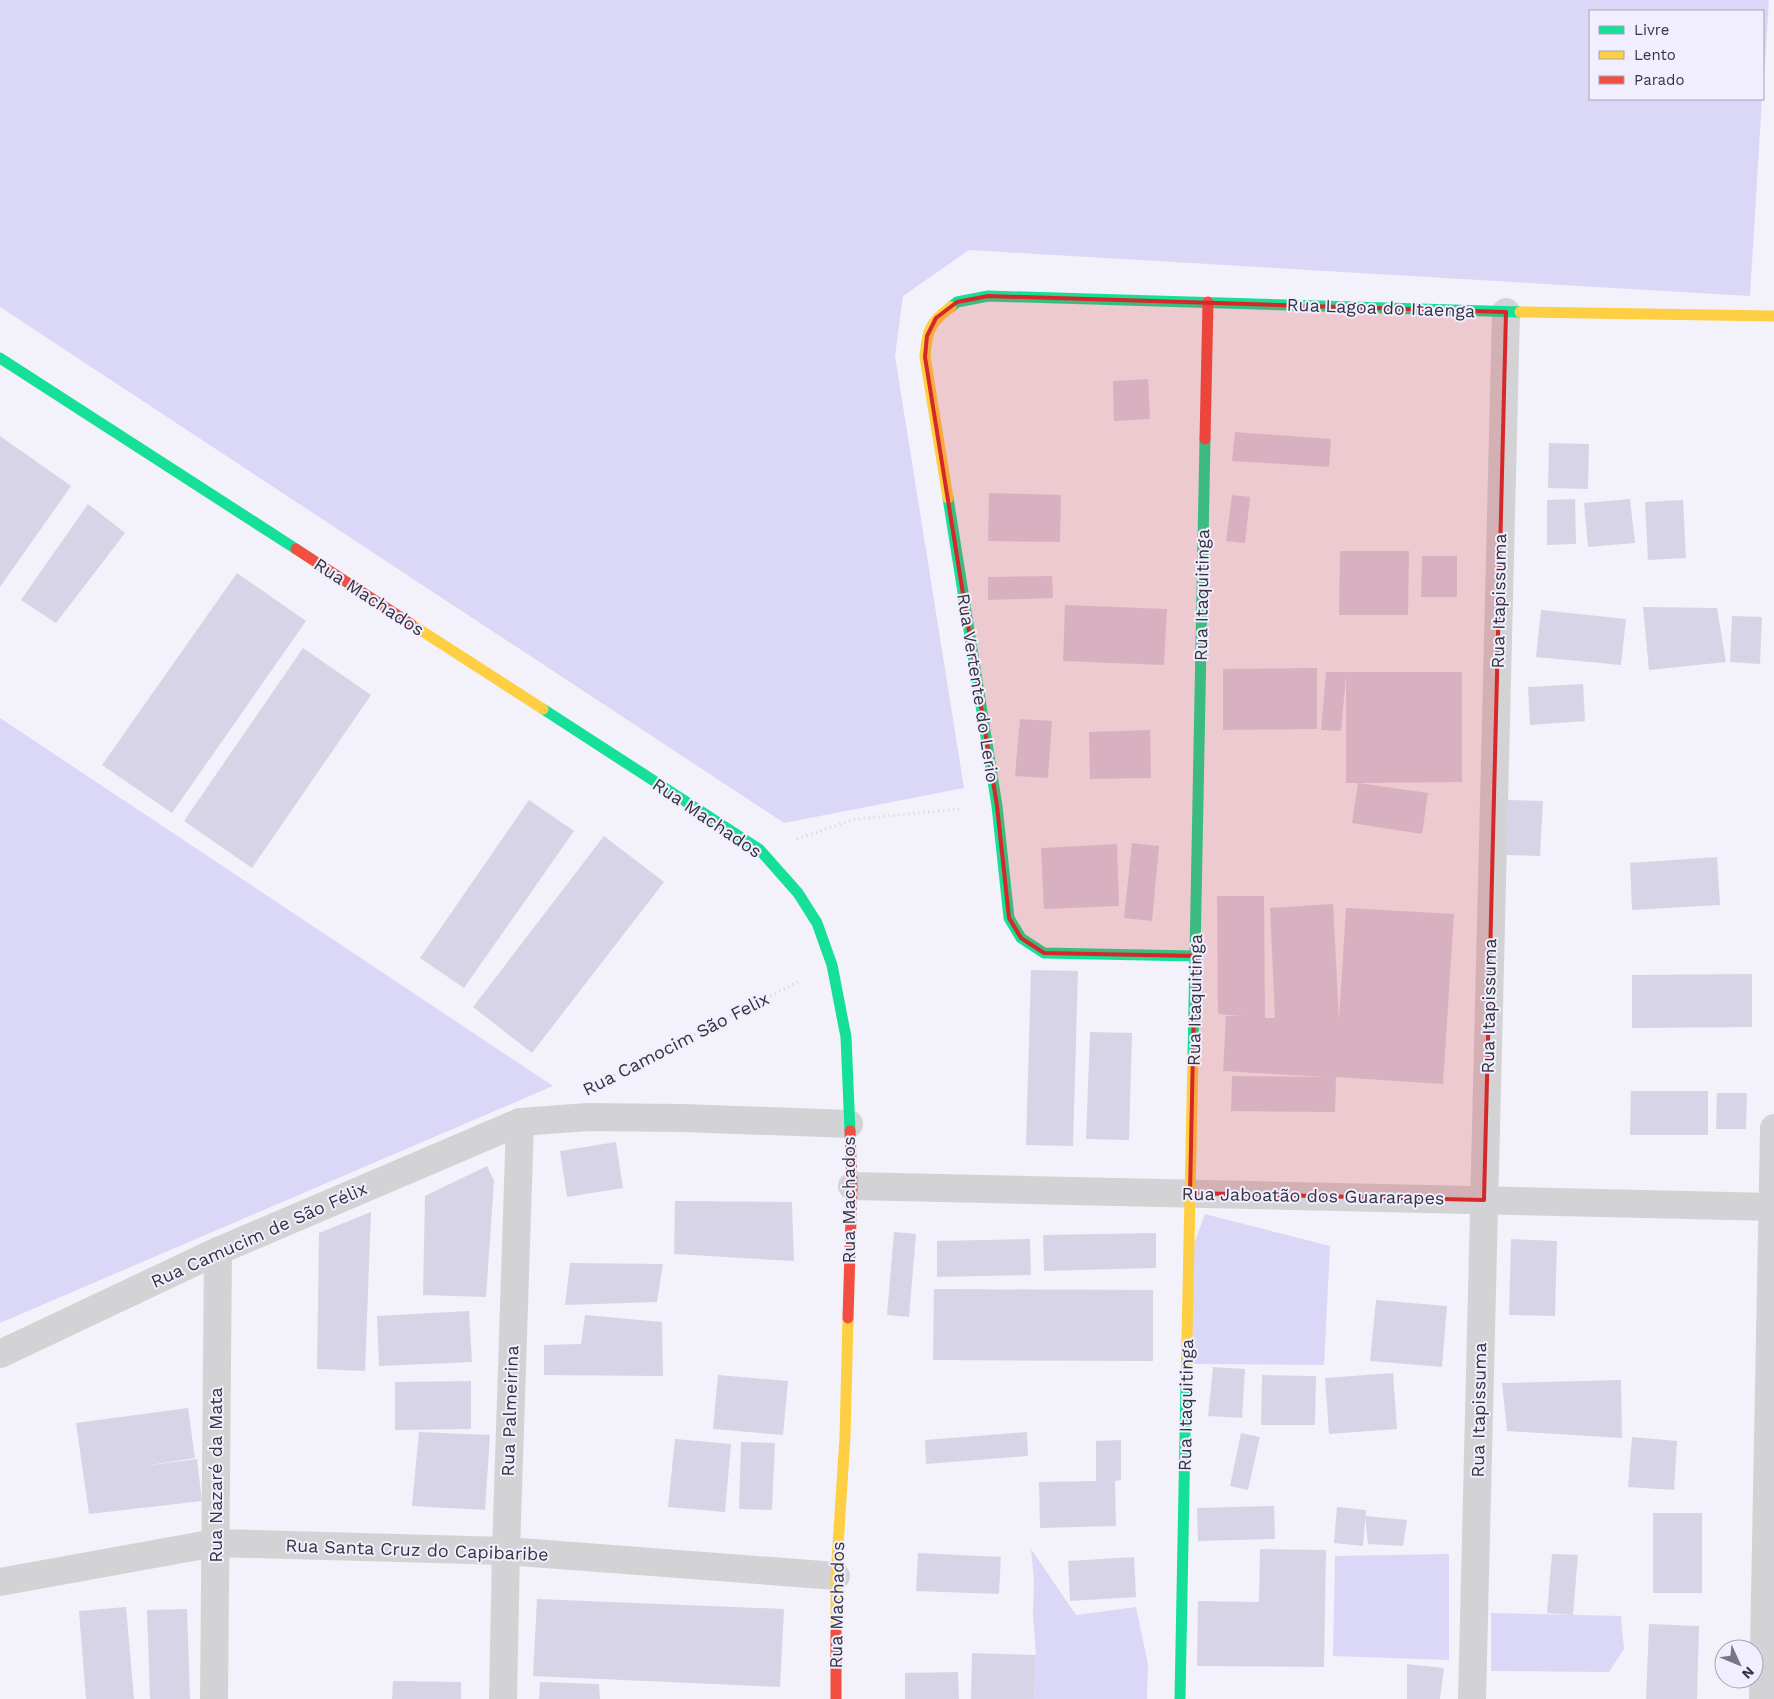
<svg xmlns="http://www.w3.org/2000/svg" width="1774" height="1699" font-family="'Work Sans',sans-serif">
	<rect width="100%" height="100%" fill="#f3f2fb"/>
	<g fill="#dbd7f6">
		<path d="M0 0H1769L1763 93V11H1590V99H1762L1750 296 969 250 903 296 895 356 964 788 784 823 0 307Z"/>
		<path d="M0 718 553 1086 0 1323Z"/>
		<path d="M1205 1214 1330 1246 1324 1365 1194 1364 1188 1260Z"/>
		<path d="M1031 1549 1076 1615 1136 1607 1148 1664 1147 1699H1034L1036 1655 1033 1615 1034 1581Z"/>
		<path d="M1449 1554V1660L1333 1656 1335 1556Z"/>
		<path d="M1491 1613 1621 1616 1624 1649 1609 1672 1491 1671Z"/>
	</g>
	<g fill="#d8d4e7">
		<path d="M1148 379 1150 419 1114 421 1113 381Z"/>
		<path d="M1235 432 1331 439 1329 467 1232 461Z"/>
		<path d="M0 436 71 486 0 587Z"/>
		<path d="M1549 443 1589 444 1588 489 1548 488Z"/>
		<path d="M989 493 1061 495 1060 542 988 541Z"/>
		<path d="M1232 495 1250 497 1245 543 1226 541Z"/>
		<path d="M1575 499 1576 544 1547 545V500Z"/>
		<path d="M1630 499 1635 543 1588 547 1584 503Z"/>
		<path d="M1683 500 1686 558 1648 560 1645 502Z"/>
		<path d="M88 504 125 533 56 623 21 600Z"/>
		<path d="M1340 551H1409L1408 615H1339Z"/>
		<path d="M1422 556H1457V597H1421Z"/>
		<path d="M237 573 306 621 172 813 102 765Z"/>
		<path d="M1052 576 1053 598 988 600V577Z"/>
		<path d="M1065 605 1167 609 1164 665 1063 661Z"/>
		<path d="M1643 607 1717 608 1726 662 1649 670Z"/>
		<path d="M1541 610 1626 619 1621 665 1536 657Z"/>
		<path d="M1732 616 1762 617 1760 664 1730 662Z"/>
		<path d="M303 648 371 695 252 868 184 821Z"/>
		<path d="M1317 668V729L1223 730V669Z"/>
		<path d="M1326 672H1462V782L1358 783 1428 793 1422 834 1352 823 1358 783H1346V677L1341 731 1321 730Z"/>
		<path d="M1583 684 1585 721 1530 725 1528 687Z"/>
		<path d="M1020 719 1052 721 1048 778 1015 776Z"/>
		<path d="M1150 730 1151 778 1090 779 1089 732Z"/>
		<path d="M529 800 574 831 464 988 420 958Z"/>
		<path d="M1508 800 1543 801 1540 856 1506 855Z"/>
		<path d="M604 836 664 882 532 1053 473 1007Z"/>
		<path d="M1132 843 1159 846 1152 921 1124 918Z"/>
		<path d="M1117 844 1119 906 1044 909 1041 848Z"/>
		<path d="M1717 857 1720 905 1632 910 1630 863Z"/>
		<path d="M1217 896H1264L1265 1018H1275L1270 908 1333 904 1339 1020 1346 908 1454 914 1443 1084 1336 1077 1335 1112 1231 1111 1232 1076 1325 1077 1223 1071 1226 1016H1242L1218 1014Z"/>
		<path d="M1031 970 1078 971 1073 1146 1026 1145Z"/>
		<path d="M1752 974V1027L1632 1028V975Z"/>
		<path d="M1090 1032 1132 1033 1129 1140 1086 1139Z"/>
		<path d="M1631 1091H1708V1135H1630Z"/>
		<path d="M1717 1093H1747L1746 1129H1716Z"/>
		<path d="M616 1142 623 1188 567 1197 560 1151Z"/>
		<path d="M487 1166 494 1181 486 1297 423 1295 425 1196Z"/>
		<path d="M675 1201 792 1202 794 1261 674 1254Z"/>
		<path d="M371 1212 365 1371 317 1369 319 1233Z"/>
		<path d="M894 1232 916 1234 909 1317 887 1315Z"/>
		<path d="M1156 1233V1268L1044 1271 1043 1235Z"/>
		<path d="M1030 1239 1031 1275 937 1277V1241Z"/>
		<path d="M1511 1239 1557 1241 1555 1316 1509 1315Z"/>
		<path d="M570 1263 663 1264 657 1302 565 1305Z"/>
		<path d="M934 1289 1153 1290V1361L933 1360Z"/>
		<path d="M1376 1300 1447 1306 1442 1367 1370 1361Z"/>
		<path d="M469 1311 472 1362 379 1366 377 1316Z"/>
		<path d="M585 1315 662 1322 663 1376 544 1375V1345L581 1344Z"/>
		<path d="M1213 1367 1245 1369 1242 1418 1208 1416Z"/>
		<path d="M1393 1373 1397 1429 1329 1434 1325 1378Z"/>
		<path d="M718 1375 788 1381 783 1435 713 1429Z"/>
		<path d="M1262 1375 1316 1376 1315 1425H1261Z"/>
		<path d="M1621 1380 1622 1438 1507 1431 1502 1383Z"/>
		<path d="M471 1381V1429L395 1430V1382Z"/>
		<path d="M188 1408 195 1458 143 1466 197 1459 202 1501 89 1514 76 1423Z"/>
		<path d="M419 1432 490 1435 485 1510 412 1506Z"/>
		<path d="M1027 1432 1028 1456 926 1464 925 1440Z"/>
		<path d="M1241 1433 1260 1437 1248 1490 1230 1486Z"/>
		<path d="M1632 1437 1677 1441 1674 1490 1628 1487Z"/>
		<path d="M675 1439 731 1444 725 1512 668 1507Z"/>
		<path d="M1121 1440V1480L1115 1481 1116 1526 1040 1528 1039 1482 1096 1481V1441Z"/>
		<path d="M741 1442 775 1443 772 1510 739 1509Z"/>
		<path d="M1274 1506 1275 1539 1198 1541 1197 1508Z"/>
		<path d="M1337 1507 1366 1510 1363 1546 1334 1543Z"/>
		<rect x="1653" y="1513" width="49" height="80"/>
		<path d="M1365 1516 1407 1520 1403 1546 1368 1544Z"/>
		<path d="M1260 1549 1326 1550 1324 1667 1197 1666 1198 1601 1259 1602Z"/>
		<path d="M918 1553 1001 1557 999 1594 916 1591Z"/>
		<path d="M1552 1554 1578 1555 1573 1615 1547 1613Z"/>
		<path d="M1134 1557 1136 1597 1070 1601 1068 1561Z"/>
		<path d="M537 1599 784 1609 780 1687 533 1676Z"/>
		<path d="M126 1607 134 1699H86L79 1611Z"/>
		<path d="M187 1609 190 1699H150L147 1610Z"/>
		<path d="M1649 1624 1699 1626 1697 1699H1646Z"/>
		<path d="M972 1653 1036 1655 1034 1699H971Z"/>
		<path d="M1407 1664 1444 1668 1440 1699H1407Z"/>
		<path d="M958 1672 959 1699H905V1673Z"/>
		<path d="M393 1681 461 1682V1699H392Z"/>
		<path d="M540 1682 599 1684 600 1699H539Z"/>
	</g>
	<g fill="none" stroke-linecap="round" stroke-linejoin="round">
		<g stroke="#d2d2d7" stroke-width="3" stroke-dasharray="1 4" stroke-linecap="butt">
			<path d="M797 839 855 819 962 809"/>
			<path d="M601 1082 800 981"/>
		</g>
		<g stroke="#d3d3d6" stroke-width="28">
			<path d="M852 1186 1774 1207"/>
			<path d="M0 1354 218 1251 520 1122 588 1117 683 1118 849 1124"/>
			<path d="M0 1582 215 1543 506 1551 836 1576"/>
			<path d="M214 1699 218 1251"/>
			<path d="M503 1699 506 1551 520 1122"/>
			<path d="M1472 1699 1506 312"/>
			<path d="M1763 1699 1774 1128"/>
		</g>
		<g stroke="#16e098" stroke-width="11">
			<path d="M951 307 957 302 988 296 1520 312"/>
			<path d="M0 358 296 549"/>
			<path d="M948 498 997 806 1009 918 1021 938 1044 953 1195 956"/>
			<path d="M543 709 759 849 798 893 817 923 832 965 846 1037 850 1131"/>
			<path d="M1193 1057 1205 439"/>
			<path d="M1180 1699 1186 1383"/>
		</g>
		<g stroke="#ffcf43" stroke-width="11">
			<path d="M1520 312 1774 316"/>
			<path d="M948 498 925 357C927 331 929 323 951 307"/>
			<path d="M411 624 543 709"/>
			<path d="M1186 1383 1193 1057"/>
			<path d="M836 1632V1576L845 1437 848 1318"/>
		</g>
		<g stroke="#f24e42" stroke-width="11">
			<path d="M1205 439 1208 302"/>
			<path d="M296 549 411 624"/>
			<path d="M848 1318 852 1186 850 1131"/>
			<path d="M836 1632V1699"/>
		</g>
	</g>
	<path fill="#d62828" fill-opacity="0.2" stroke="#d62828" stroke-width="4" stroke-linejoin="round" d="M988 296 1506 312 1484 1200 1190 1193 1195 956 1044 953 1021 938 1009 918 997 806 925 357 927 336 936 318 957 302Z"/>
	<g text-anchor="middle" stroke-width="4" stroke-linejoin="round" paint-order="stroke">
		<g font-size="18" fill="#35343f" stroke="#f0eeff">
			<text transform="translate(1381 308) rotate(2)" y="6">Rua Lagoa do Itaenga</text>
			<text transform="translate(1202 595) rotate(-89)" y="6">Rua Itaquitinga</text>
			<text transform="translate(369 597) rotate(33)" y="6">Rua Machados</text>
			<text transform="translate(1499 601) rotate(-89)" y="6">Rua Itapissuma</text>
			<text transform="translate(978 688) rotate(81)" y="6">Rua Vertente do Lerio</text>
			<text transform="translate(707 818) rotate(34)" y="6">Rua Machados</text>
			<text transform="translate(1195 1000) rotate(-89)" y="6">Rua Itaquitinga</text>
			<text transform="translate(1489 1006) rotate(-89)" y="6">Rua Itapissuma</text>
			<text transform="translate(676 1044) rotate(-27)" y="6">Rua Camocim São Felix</text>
			<text transform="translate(1313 1196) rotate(1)" y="6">Rua Jaboatão dos Guararapes</text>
			<text transform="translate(849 1200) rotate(-90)" y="6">Rua Machados</text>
			<text transform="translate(259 1235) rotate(-24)" y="6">Rua Camucim de São Félix</text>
			<text transform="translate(1186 1405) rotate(-89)" y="6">Rua Itaquitinga</text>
			<text transform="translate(1479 1410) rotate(-89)" y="6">Rua Itapissuma</text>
			<text transform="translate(510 1411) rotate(-88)" y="6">Rua Palmeirina</text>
			<text transform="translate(216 1475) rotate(-90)" y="6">Rua Nazaré da Mata</text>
			<text transform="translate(417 1550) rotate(2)" y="6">Rua Santa Cruz do Capibaribe</text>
			<text transform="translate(837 1605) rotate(-89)" y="6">Rua Machados</text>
		</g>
	</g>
	<rect x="1589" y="10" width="175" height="90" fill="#f0eeff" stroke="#a5a4b2"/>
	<rect x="1599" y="26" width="25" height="8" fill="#16e098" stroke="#a5a4b2"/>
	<text x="1634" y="35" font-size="15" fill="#35343f">Livre</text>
	<rect x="1599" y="51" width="25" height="8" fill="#ffcf43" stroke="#a5a4b2"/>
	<text x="1634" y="60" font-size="15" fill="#35343f">Lento</text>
	<rect x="1599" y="76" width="25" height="8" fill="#f24e42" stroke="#a5a4b2"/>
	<text x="1634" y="85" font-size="15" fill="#35343f">Parado</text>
	<g transform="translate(1739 1664) rotate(134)"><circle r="24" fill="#f0eeff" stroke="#a5a4b2"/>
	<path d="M0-4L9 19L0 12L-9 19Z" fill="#787681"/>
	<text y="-8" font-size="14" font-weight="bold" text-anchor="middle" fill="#35343f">N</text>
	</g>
</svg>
